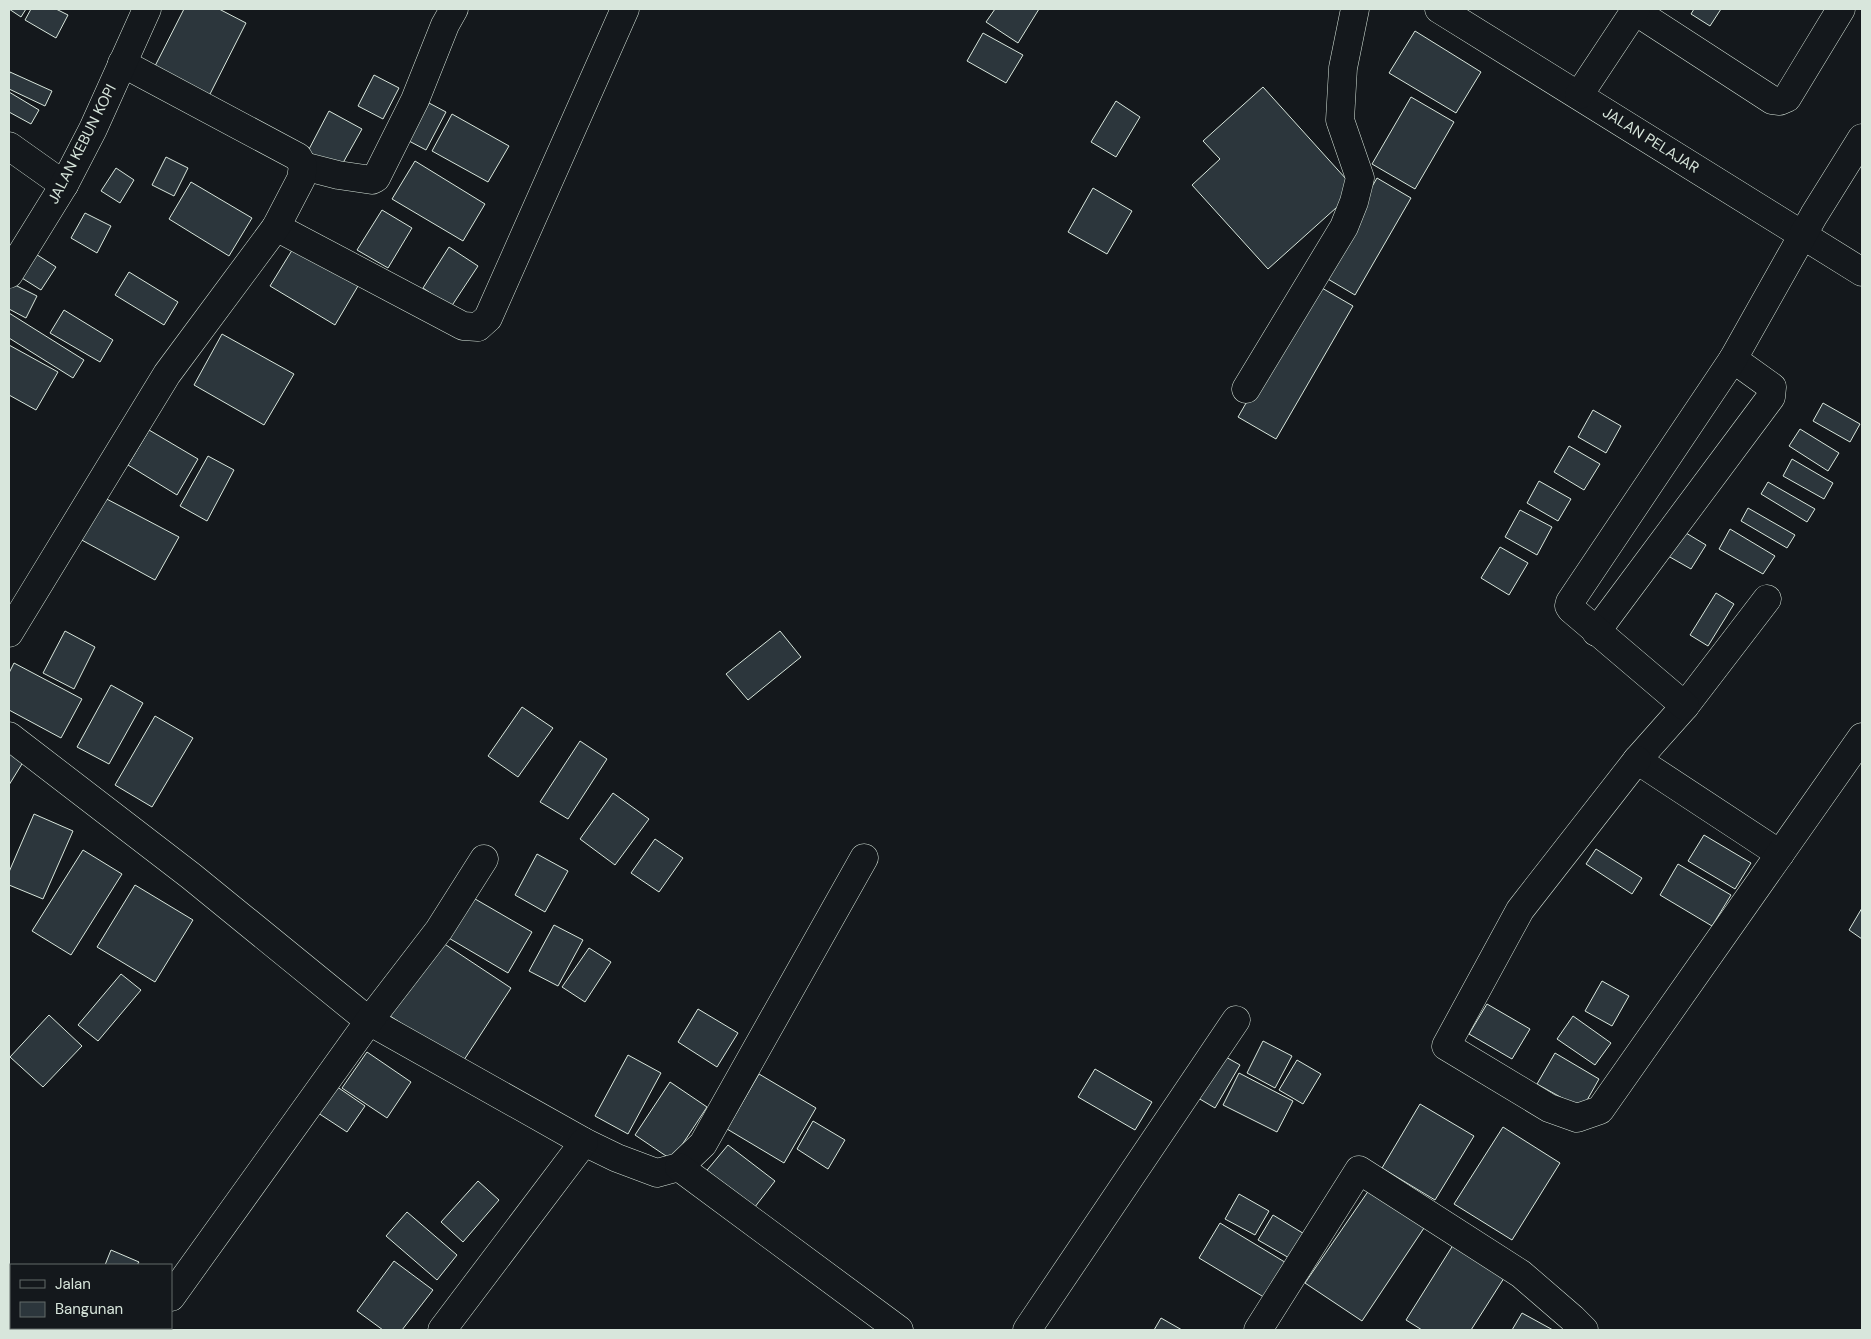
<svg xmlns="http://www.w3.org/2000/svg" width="1871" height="1339" font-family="'DM Sans',sans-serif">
	<rect width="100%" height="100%" fill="#14181c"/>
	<g fill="#2c363c" stroke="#d8e6dc">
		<path d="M9 9H26L21 17Z"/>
		<path d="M31 9H56L68 15 56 38 25 20Z"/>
		<path d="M184 9H219L246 23 208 98 153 70Z"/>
		<path d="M995 9H1039L1018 43 986 22Z"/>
		<path d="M1694 9H1721L1710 26 1691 14Z"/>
		<path d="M1415 31 1481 72 1456 113 1389 73Z"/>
		<path d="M983 33 1023 55 1006 83 967 61Z"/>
		<path d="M10 72 52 91 45 106 9 89V76Z"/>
		<path d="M374 75 399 88 383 119 358 106Z"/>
		<path d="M1263 87 1356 190 1268 269 1192 185 1220 159 1203 141Z"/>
		<path d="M9 92 39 110 31 124 9 112Z"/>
		<path d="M1411 97 1454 122 1415 189 1372 164Z"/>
		<path d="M1116 101 1140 117 1116 157 1091 142Z"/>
		<path d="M429 103 446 112 426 150 409 141Z"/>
		<path d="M329 111 362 129 339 170 307 153Z"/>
		<path d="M452 114 509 146 488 182 432 151Z"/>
		<path d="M166 157 188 168 174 196 152 185Z"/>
		<path d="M415 161 485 204 463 241 392 199Z"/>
		<path d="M116 168 134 180 120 203 101 191Z"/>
		<path d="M1377 178 1411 198 1355 295 1321 275Z"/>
		<path d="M191 182 252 218 229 256 169 219Z"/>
		<path d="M1093 188 1132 211 1107 254 1068 232Z"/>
		<path d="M382 210 412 228 388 268 357 250Z"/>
		<path d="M85 213 111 226 97 253 71 238Z"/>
		<path d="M294 247 358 286 335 325 270 286Z"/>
		<path d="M449 247 478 266 451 307 423 288Z"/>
		<path d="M28 249 56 267 41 290 14 273Z"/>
		<path d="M129 272 178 302 164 325 115 295Z"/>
		<path d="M9 282 37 296 26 318 9 309Z"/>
		<path d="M1315 284 1353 306 1276 439 1238 417Z"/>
		<path d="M64 310 113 340 100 362 50 333Z"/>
		<path d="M9 313 84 360 73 378 9 338Z"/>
		<path d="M222 334 294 374 264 425 194 385Z"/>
		<path d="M9 345 58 372 36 410 9 395Z"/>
		<path d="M1823 403 1860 424 1850 442 1813 421Z"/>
		<path d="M1593 410 1621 426 1606 453 1578 437Z"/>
		<path d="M1800 429 1839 453 1828 471 1789 446Z"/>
		<path d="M149 430 198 459 177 495 128 465Z"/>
		<path d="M1569 446 1600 464 1584 490 1554 472Z"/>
		<path d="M208 456 234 470 207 521 180 506Z"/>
		<path d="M1792 459 1833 483 1824 499 1783 476Z"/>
		<path d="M1539 481 1571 499 1558 521 1527 503Z"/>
		<path d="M1768 482 1815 509 1807 522 1761 494Z"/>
		<path d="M101 496 179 537 155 580 78 538Z"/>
		<path d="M1748 508 1795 535 1787 548 1741 521Z"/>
		<path d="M1520 510 1552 527 1537 555 1505 537Z"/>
		<path d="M1676 527 1706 545 1691 569 1661 552Z"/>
		<path d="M1730 529 1775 556 1763 574 1719 549Z"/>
		<path d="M1500 547 1528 563 1509 595 1481 578Z"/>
		<path d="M1716 593 1734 604 1708 646 1690 635Z"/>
		<path d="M65 631 95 647 74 689 43 673Z"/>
		<path d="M780 631 801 657 748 700 726 674Z"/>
		<path d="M14 663 82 699 61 738 9 710V673Z"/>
		<path d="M111 685 143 703 109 764 77 747Z"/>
		<path d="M522 707 553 728 518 777 488 756Z"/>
		<path d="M155 716 193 738 152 807 115 785Z"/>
		<path d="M580 741 607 759 568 819 540 802Z"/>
		<path d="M9 749 25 759 9 785Z"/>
		<path d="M613 793 649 819 615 865 580 839Z"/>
		<path d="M34 814 73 831 43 899 9 885V872Z"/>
		<path d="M1704 835 1751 863 1735 889 1688 861Z"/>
		<path d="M655 839 683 858 659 892 631 873Z"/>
		<path d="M1596 849 1642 878 1632 894 1586 864Z"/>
		<path d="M83 850 122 874 71 955 32 931Z"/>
		<path d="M537 854 568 871 545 912 515 895Z"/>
		<path d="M1678 864 1731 895 1712 926 1660 895Z"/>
		<path d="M135 885 193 920 155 982 97 947Z"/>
		<path d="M470 896 532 932 508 973 447 937Z"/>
		<path d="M1862 908V939L1849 930Z"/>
		<path d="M554 925 583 940 558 986 529 971Z"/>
		<path d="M440 941 511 988 462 1063 390 1016Z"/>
		<path d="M589 948 611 962 585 1002 562 987Z"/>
		<path d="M121 974 141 990 98 1041 78 1025Z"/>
		<path d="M1602 981 1629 996 1612 1026 1585 1011Z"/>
		<path d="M1487 1004 1530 1029 1512 1059 1469 1034Z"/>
		<path d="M698 1009 738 1033 717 1067 678 1042Z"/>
		<path d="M49 1015 82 1046 43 1087 10 1057Z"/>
		<path d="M1573 1016 1611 1043 1595 1065 1557 1039Z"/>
		<path d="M1263 1041 1292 1056 1275 1088 1247 1073Z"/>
		<path d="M367 1052 411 1082 387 1118 342 1088Z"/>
		<path d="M1217 1052 1240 1065 1215 1108 1193 1095Z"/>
		<path d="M1555 1053 1599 1079 1582 1109 1537 1084Z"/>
		<path d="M628 1055 661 1073 628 1134 595 1116Z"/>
		<path d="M1297 1060 1321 1074 1303 1104 1279 1090Z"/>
		<path d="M1095 1069 1152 1102 1135 1130 1078 1097Z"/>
		<path d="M1239 1073 1293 1101 1277 1132 1223 1105Z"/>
		<path d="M759 1074 816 1108 784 1163 727 1129Z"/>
		<path d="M670 1082 707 1107 672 1160 635 1135Z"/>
		<path d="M333 1084 365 1106 347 1132 315 1111Z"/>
		<path d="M1420 1104 1474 1136 1435 1200 1382 1168Z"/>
		<path d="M813 1121 845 1140 828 1169 797 1149Z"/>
		<path d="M1503 1127 1560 1163 1512 1240 1454 1204Z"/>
		<path d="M728 1145 775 1181 751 1212 703 1175Z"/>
		<path d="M478 1181 499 1200 463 1242 441 1222Z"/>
		<path d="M1369 1190 1424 1228 1362 1321 1305 1283Z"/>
		<path d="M1239 1194 1269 1211 1255 1235 1225 1219Z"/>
		<path d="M407 1212 457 1255 437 1280 386 1236Z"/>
		<path d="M1273 1215 1306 1235 1291 1259 1258 1240Z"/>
		<path d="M1220 1223 1288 1264 1267 1299 1199 1258Z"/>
		<path d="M1455 1242 1506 1275 1471 1330H1422L1406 1320Z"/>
		<path d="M111 1250 139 1262 137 1265H105Z"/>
		<path d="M394 1261 433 1290 402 1330H383L357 1311Z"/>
		<path d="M1522 1313 1553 1330H1512Z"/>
		<path d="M1161 1318 1182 1330H1154Z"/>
		<path d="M86 1328H126L124 1330H84Z"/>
	</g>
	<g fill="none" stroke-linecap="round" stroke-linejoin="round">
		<defs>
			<g id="minor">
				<path d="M1439 9 1862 272"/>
				<path d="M1635 11 1772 100 1780 101 1787 98 1841 9"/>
				<path d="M1579 95 1636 9"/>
				<path d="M9 146 64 185"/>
				<path d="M303 166 338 175 372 180 376 178 415 100 445 25 454 9"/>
				<path d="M276 227 463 326 478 327 488 318 625 9"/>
				<path d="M1246 389 1344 227 1354 202 1360 178 1340 120 1343 68 1355 9"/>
				<path d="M1767 599 1685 706 1637 760 1780 854"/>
				<path d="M1596 632 1771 397 1772 387 1733 359"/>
				<path d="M9 633 167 374 276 227 301 179 303 166 298 157 122 63"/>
				<path d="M1685 706 1571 609 1569 606 1570 602 1733 359 1814 215 1862 138"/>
				<path d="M9 736 191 876 369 1021 584 1142 617 1158 657 1173 679 1167 703 1144 864 858"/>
				<path d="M1637 760 1520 910 1446 1046 1549 1108 1577 1118 1600 1110 1862 737"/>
				<path d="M679 1167 899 1330"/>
				<path d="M171 1297 369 1021 439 930 484 859"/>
				<path d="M147 1330 149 1328"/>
				<path d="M442 1330 584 1142"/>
				<path d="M1027 1330 1236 1020"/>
				<path d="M1258 1330 1359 1170 1521 1274 1572 1318 1584 1330"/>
			</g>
			<path id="major" d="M9 274 64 185 93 129 147 9"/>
		</defs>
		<use href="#minor" stroke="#d8e6dc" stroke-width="29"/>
		<use href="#major" stroke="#d8e6dc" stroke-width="29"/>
		<use href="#minor" stroke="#14181c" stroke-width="28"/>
		<use href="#major" stroke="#14181c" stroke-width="28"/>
	</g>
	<g text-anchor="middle" stroke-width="4" stroke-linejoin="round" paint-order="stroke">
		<g font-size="15" fill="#d8e6dc" stroke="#14181c">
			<text transform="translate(1651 140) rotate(32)" y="5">JALAN PELAJAR</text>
			<text transform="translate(82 144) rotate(-63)" y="5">JALAN KEBUN KOPI</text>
		</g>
	</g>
	<rect width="1871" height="1339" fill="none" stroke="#d8e6dc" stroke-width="20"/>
	<rect x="10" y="1264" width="162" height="65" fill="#14181c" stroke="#626a69"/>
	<rect x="20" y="1280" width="25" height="8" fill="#14181c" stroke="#626a69"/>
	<text x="55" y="1289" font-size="15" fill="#d8e6dc">Jalan</text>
	<rect x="20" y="1302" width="25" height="15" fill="#2c363c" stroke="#626a69"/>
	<text x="55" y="1314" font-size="15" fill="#d8e6dc">Bangunan</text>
</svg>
